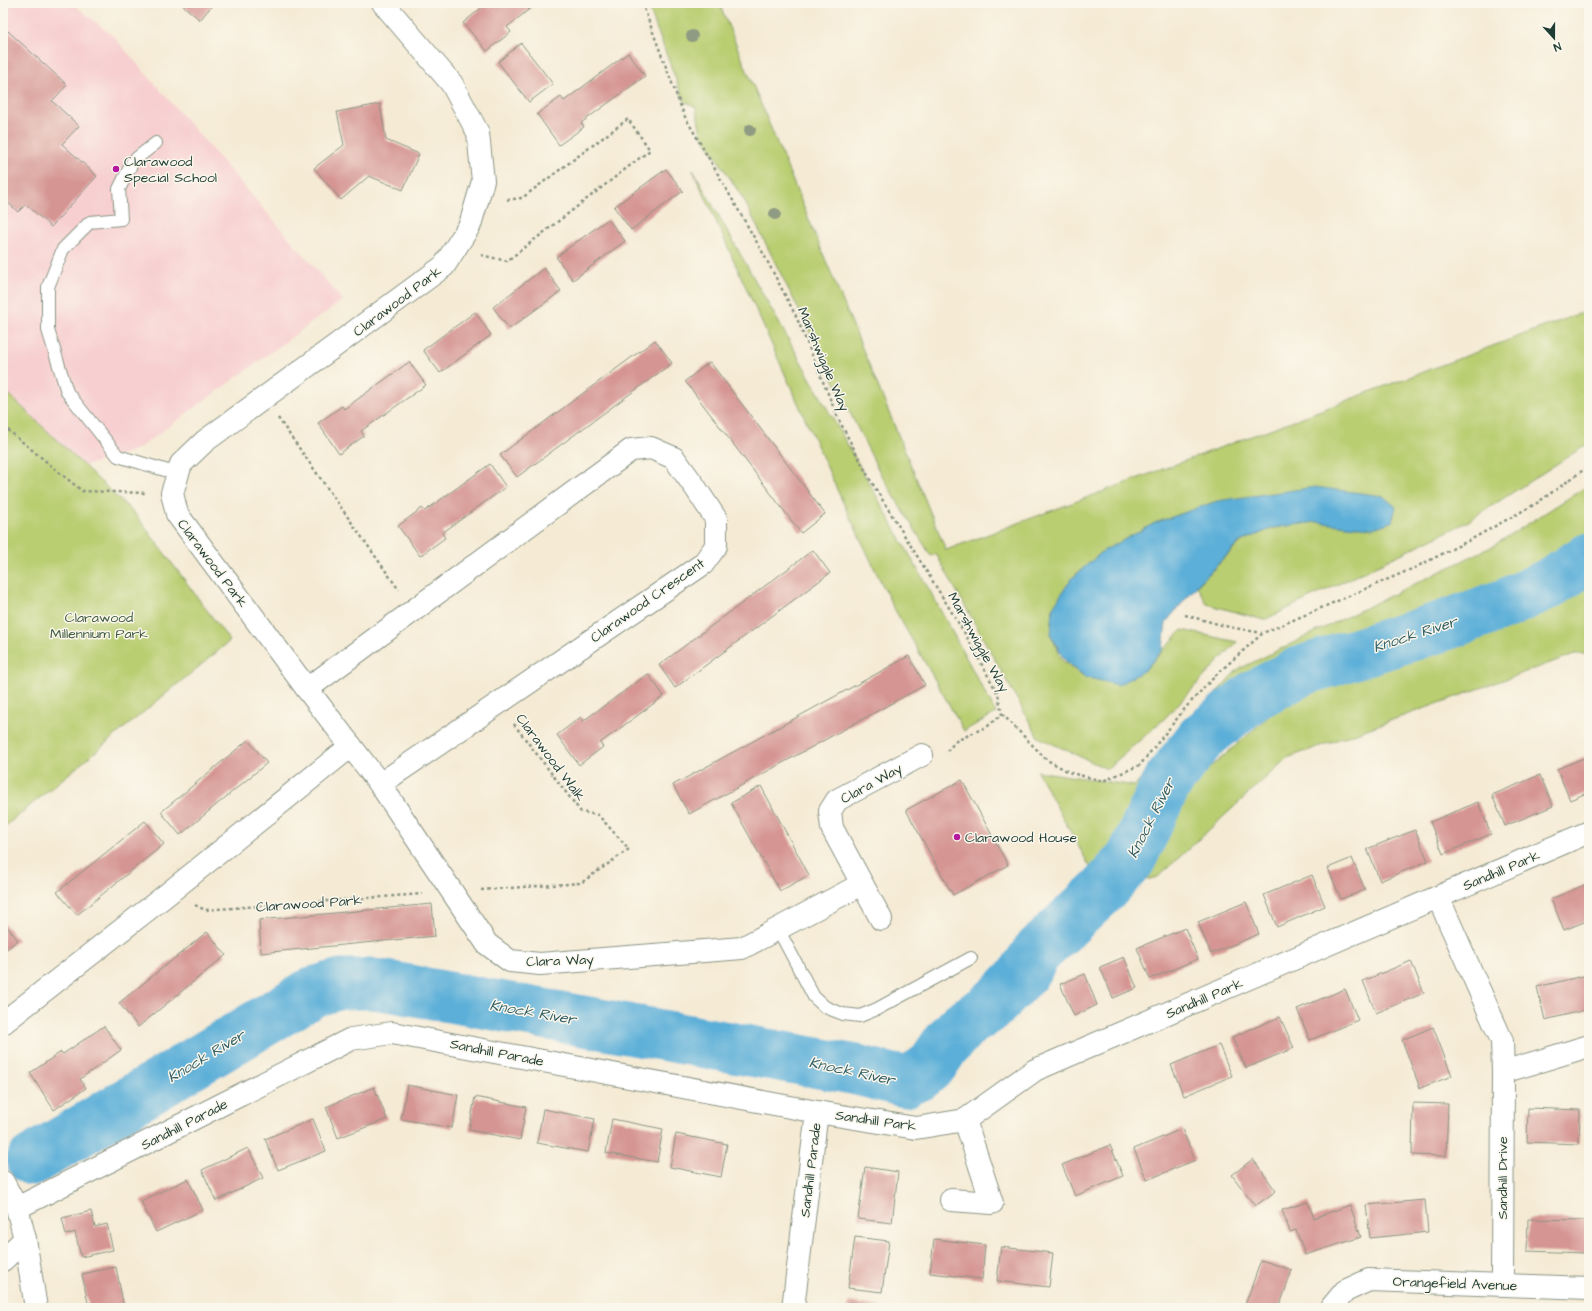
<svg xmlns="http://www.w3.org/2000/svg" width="1592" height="1311" font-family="'Architects Daughter',sans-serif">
	<rect width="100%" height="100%" fill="#fbf7ec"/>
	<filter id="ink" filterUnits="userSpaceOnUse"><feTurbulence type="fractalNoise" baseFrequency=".025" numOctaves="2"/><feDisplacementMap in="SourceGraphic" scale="8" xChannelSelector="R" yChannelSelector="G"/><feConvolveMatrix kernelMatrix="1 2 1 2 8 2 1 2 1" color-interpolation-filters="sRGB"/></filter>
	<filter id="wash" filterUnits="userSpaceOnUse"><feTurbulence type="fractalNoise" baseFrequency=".012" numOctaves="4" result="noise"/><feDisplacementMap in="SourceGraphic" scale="16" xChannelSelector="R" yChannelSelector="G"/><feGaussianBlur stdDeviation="0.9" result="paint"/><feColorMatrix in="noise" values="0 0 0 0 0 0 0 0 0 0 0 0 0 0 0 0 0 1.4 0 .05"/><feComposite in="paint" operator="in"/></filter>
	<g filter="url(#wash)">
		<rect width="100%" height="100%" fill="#f5ebd5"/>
		<path fill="#f7cfd0" d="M3 3H72L114 37 343 300 139 448 118 456 83 466 3 389Z"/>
		<g fill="#b9cd71" stroke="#6c8552">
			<path d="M647 3H719L946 550 1589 310V443L1467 522 1264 620 1207 604 1197 586 1242 541 1273 528 1396 507 1155 523 1101 554 1076 574 1051 635 1062 660 1085 677 1145 670 1182 630 1237 642 1163 720 1107 769 1038 737 936 554 931 556 881 475 744 200 701 134 696 107 684 101Z"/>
			<path d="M693 170 935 600 996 713 964 731 891 603 839 494Z"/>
			<path d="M3 389 136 515 230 641 3 828Z"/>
			<path d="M1589 485V538L1558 563 1459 612 1342 647 1231 701 1158 777 1101 887 1037 771 1135 786 1177 736 1237 670 1493 546Z"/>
			<path d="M1589 575V654H1575L1287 758 1158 877 1116 887 1176 798 1285 702Z"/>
		</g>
		<path fill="#5cafd8" stroke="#3e7686" d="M1315 487 1383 496 1396 507 1392 522 1373 528 1347 526 1316 522 1273 528 1240 542 1201 581 1166 622 1163 649 1145 670 1118 685 1085 677 1064 659 1051 635 1053 607 1071 579 1103 551 1155 523 1217 501Z"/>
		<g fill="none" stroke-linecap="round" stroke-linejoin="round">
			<path stroke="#5cafd8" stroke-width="51" d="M32 1160 313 992 341 984H373L393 987 857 1070 905 1082 919 1076 932 1065 944 1047 963 1025 988 1009 1002 996 1023 974 1037 952 1103 890 1131 859 1167 782 1202 737 1253 696 1301 671 1443 626 1505 604 1548 584 1589 558"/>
		</g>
		<g id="blocks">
			<g fill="#d59592">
				<path d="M180 3H214L200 20Z"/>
				<path d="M493 3H537L507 27 511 32 487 51 463 23 486 4 489 7Z"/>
				<path d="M8 31 67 85 52 101 79 126 62 144 97 176 51 227 26 204 18 212 3 198V37Z"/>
				<path d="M521 43 553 84 529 102 498 62Z"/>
				<path d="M628 53 645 76 581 123 584 127 559 145 537 114 561 97 564 101Z"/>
				<path d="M380 104 386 140 419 154 403 190 369 176 341 200 314 168 344 145 337 112Z"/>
				<path d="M666 169 683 191 631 230 614 207Z"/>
				<path d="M608 219 625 241 573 280 556 257Z"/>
				<path d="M544 268 561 291 509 329 493 307Z"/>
				<path d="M475 312 491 335 440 373 423 350Z"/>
				<path d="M655 340 672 363 517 477 500 455Z"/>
				<path d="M409 362 426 385 361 431 364 436 339 454 318 423 342 406 344 409Z"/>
				<path d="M710 362 825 514 801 533 685 381Z"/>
				<path d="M490 464 506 487 442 533 445 538 420 556 398 526 422 508 425 511Z"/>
				<path d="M813 550 830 573 675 688 659 665Z"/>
				<path d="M909 656 925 685 689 814 673 785Z"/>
				<path d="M648 674 664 696 600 743 603 747 579 765 557 735 581 717 583 721Z"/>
				<path d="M248 740 267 763 180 835 161 812Z"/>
				<path d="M1589 756V792L1570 800 1557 769Z"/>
				<path d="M1540 775 1553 806 1505 826 1492 795Z"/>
				<path d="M962 780 1008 865 953 895 906 810Z"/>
				<path d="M761 786 809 875 780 891 731 803Z"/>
				<path d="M1478 802 1491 834 1443 854 1430 822Z"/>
				<path d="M145 821 164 844 77 915 57 892Z"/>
				<path d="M1415 830 1428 861 1380 881 1367 849Z"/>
				<path d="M1352 858 1365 890 1341 899 1328 868Z"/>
				<path d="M1312 875 1325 906 1277 927 1264 895Z"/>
				<path d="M1589 883V920L1564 930 1551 899Z"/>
				<path d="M1246 902 1259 934 1211 954 1198 922Z"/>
				<path d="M432 904 435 936 261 953 259 920Z"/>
				<path d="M3 922 18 940 3 952Z"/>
				<path d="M1185 928 1198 959 1150 979 1137 948Z"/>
				<path d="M207 932 226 955 138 1027 119 1003Z"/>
				<path d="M1124 957 1137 988 1113 998 1100 967Z"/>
				<path d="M1411 961 1424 993 1376 1013 1363 981Z"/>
				<path d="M1085 974 1097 1005 1074 1016 1060 984Z"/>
				<path d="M1587 975 1589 982V1009L1545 1020 1537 987Z"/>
				<path d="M1345 989 1358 1020 1310 1040 1297 1009Z"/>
				<path d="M1280 1017 1294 1048 1246 1068 1232 1037Z"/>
				<path d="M104 1026 121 1050 80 1079 86 1088 54 1110 30 1073 61 1052 63 1054Z"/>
				<path d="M1433 1027 1452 1076 1420 1088 1402 1040Z"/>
				<path d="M1219 1045 1232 1076 1184 1096 1171 1065Z"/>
				<path d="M407 1085 458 1095 452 1128 401 1119Z"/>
				<path d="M374 1087 387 1119 338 1138 326 1107Z"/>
				<path d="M475 1097 526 1107 520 1140 469 1130Z"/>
				<path d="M1413 1103 1448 1104 1446 1156 1412 1155Z"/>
				<path d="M1528 1108 1580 1110 1579 1144 1527 1142Z"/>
				<path d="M543 1109 595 1119 588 1152 537 1143Z"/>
				<path d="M313 1119 326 1151 278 1170 265 1139Z"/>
				<path d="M612 1119 663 1129 657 1162 606 1153Z"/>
				<path d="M1182 1129 1195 1160 1147 1180 1134 1149Z"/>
				<path d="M676 1134 727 1144 721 1177 670 1167Z"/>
				<path d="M1110 1145 1123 1176 1075 1196 1062 1165Z"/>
				<path d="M248 1148 263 1178 216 1201 202 1170Z"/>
				<path d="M1253 1159 1276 1191 1255 1206 1232 1175Z"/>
				<path d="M865 1167 898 1172 892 1223 858 1219Z"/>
				<path d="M188 1179 203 1210 156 1232 141 1201Z"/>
				<path d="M1425 1200 1428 1232 1370 1238 1366 1205Z"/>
				<path d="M1308 1202 1314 1218 1350 1205 1361 1237 1305 1255 1296 1230 1290 1232 1282 1210Z"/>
				<path d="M91 1211 95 1227 107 1224 113 1250 81 1257 75 1232 66 1235 62 1218Z"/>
				<path d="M1528 1219 1587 1220 1586 1253 1527 1251Z"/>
				<path d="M855 1237 889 1241 882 1292 848 1288Z"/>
				<path d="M934 1239 985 1245 982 1279 930 1273Z"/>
				<path d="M1001 1247 1053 1253 1049 1287 997 1281Z"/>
				<path d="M1261 1260 1292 1270 1279 1308H1244Z"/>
				<path d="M116 1267 124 1308H89L82 1274Z"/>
				<path d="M849 1302 881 1307V1308H847Z"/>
			</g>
		</g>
	</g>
	<g filter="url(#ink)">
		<use href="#blocks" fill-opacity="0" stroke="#8a9484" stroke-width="1"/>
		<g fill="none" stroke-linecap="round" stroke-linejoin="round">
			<defs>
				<g id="service">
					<path d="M156 143 133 161 119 189 121 219 90 222 63 249 48 287V330L67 392 118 456 178 474"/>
					<path d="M778 929 814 997 825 1007 843 1014 860 1016 877 1009 971 958"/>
				</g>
				<g id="minor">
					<path d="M383 3 452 84 478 133 483 181 470 225 444 266 205 441 181 464 172 493 177 514 307 689 380 784 487 944 510 961 540 964 742 948 862 884"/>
					<path d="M307 689 631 450 651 448 674 458 695 487 716 519V546L703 564 380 784"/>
					<path d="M1438 897 1502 1041 1503 1072 1502 1284"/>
					<path d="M881 919 832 828 830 811 837 800 922 755"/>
					<path d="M3 1023 170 892 351 746"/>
					<path d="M1503 1072 1589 1046"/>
					<path d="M3 1182 17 1208 25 1239 36 1308"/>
					<path d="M951 1200 992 1203 965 1120"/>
					<path d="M17 1208 351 1039 392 1033 817 1112 916 1128 965 1120 1035 1070 1589 832"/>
					<path d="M3 1260 25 1239"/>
					<path d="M793 1308 817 1112"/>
					<path d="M1331 1308 1345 1291 1369 1280 1589 1288"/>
				</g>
			</defs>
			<use href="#service" stroke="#8a9484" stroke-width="14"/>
			<use href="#minor" stroke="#8a9484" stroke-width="24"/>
			<g stroke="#8a9484" stroke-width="2.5" stroke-dasharray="3 3" stroke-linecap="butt">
				<path d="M642 3 684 115 763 253 796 316 838 418 869 478 964 632 998 694 1002 714"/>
				<path d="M481 255 507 261 650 150 628 119 522 198 504 200"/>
				<path d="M278 418 399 590"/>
				<path d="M3 426 82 491 147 493"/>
				<path d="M1185 615 1229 627 1262 633"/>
				<path d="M1002 714 1047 760 1071 773 1103 781 1140 765 1187 706 1218 673 1263 633 1414 568 1470 540 1537 503 1589 466"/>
				<path d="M947 751 956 741 988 726 1002 714"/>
				<path d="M481 890 581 883 629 849 598 815 581 812 513 723"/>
				<path d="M195 905 205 910 422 894"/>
			</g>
			<use href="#service" stroke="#fff" stroke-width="12"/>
			<use href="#minor" stroke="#fff" stroke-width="22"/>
		</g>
		<g fill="#909b83">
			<circle cx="692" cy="36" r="6"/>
			<circle cx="750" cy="130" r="6"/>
			<circle cx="775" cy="214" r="6"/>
		</g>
	</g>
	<g fill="#b5179e" stroke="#fbf7ec" stroke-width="1.5">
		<circle cx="116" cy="169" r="4"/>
		<circle cx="957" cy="837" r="4"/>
	</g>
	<g text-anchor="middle" stroke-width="3" stroke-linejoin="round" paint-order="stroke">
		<g font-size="14" fill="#1f3d34" stroke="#fbf7ec" text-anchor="start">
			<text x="124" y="166">Clarawood<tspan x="124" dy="16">Special School</tspan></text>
			<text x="965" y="842">Clarawood House</text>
		</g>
		<g font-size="14" fill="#1f3d34" stroke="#fbf7ec">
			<text transform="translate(397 301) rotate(-37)" y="5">Clarawood Park</text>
			<text transform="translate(824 359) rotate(67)" y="5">Marshwiggle Way</text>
			<text transform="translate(213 563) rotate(53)" y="5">Clarawood Park</text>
			<text transform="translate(647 600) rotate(-35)" y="5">Clarawood Crescent</text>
			<text transform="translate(979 642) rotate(61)" y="5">Marshwiggle Way</text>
			<text transform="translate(551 757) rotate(53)" y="5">Clarawood Walk</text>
			<text transform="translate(871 783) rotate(-29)" y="5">Clara Way</text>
			<text transform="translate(1501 870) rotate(-23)" y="5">Sandhill Park</text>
			<text transform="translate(309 903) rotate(-4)" y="5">Clarawood Park</text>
			<text transform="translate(560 960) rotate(-2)" y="5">Clara Way</text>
			<text transform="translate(1204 998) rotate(-23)" y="5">Sandhill Park</text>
			<text transform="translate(497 1052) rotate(11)" y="5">Sandhill Parade</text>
			<text transform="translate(876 1120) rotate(8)" y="5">Sandhill Park</text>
			<text transform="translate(184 1124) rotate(-27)" y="5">Sandhill Parade</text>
			<text transform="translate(810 1170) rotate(-83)" y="5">Sandhill Parade</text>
			<text transform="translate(1502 1178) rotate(-90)" y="5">Sandhill Drive</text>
			<text transform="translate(1455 1283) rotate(2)" y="5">Orangefield Avenue</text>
		</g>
		<g font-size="14" fill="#3e5a40" stroke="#fbf7ec">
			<text x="99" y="622">Clarawood<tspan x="99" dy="16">Millennium Park</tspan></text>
		</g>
		<g font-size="15" font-style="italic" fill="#315f65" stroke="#fbf7ec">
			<text transform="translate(1415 634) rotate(-18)" y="5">Knock River</text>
			<text transform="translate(1151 818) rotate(-63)" y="5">Knock River</text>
			<text transform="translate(533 1012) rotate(10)" y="5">Knock River</text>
			<text transform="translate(206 1056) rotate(-31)" y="5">Knock River</text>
			<text transform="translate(852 1071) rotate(12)" y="5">Knock River</text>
		</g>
	</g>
	<rect width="1592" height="1311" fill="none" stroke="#fbf7ec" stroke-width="16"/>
	<g transform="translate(1554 38) rotate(159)" stroke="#fbf7ec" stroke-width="3" paint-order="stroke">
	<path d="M0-3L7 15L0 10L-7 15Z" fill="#1f3d34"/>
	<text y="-6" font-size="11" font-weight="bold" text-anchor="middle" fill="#1f3d34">N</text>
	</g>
</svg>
